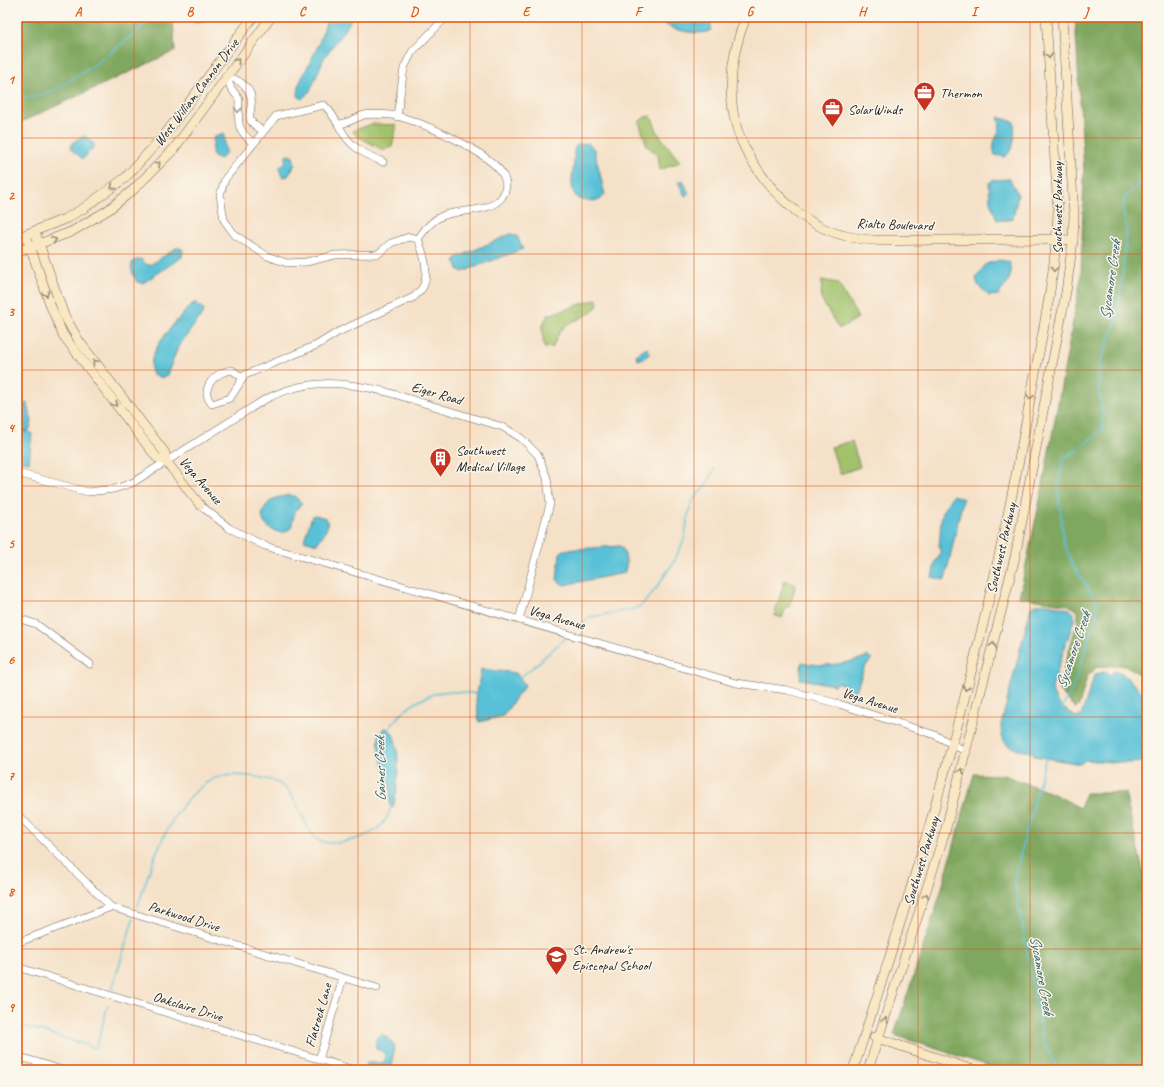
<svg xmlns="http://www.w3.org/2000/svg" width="1164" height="1087" font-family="Caveat,sans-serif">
	<rect width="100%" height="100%" fill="#fbf7ec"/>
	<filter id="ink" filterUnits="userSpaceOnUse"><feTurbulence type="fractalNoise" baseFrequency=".025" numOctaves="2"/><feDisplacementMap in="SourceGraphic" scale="8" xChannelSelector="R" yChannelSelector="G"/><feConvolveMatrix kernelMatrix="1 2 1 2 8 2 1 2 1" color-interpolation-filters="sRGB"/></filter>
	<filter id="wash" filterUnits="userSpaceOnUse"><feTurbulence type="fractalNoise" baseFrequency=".012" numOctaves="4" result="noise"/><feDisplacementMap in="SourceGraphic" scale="16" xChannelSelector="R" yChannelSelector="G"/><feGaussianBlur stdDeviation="0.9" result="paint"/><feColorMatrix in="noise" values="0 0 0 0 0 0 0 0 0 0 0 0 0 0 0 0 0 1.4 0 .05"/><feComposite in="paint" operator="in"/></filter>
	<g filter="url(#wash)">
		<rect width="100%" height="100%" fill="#f5e1c8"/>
		<g fill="#a1c16a" stroke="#5e6e43">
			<path d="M651 116 658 133 680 162 660 170 658 155 647 146 639 122 645 117Z"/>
			<path d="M372 124 397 125 392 147 383 150 357 136 352 131Z"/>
			<path d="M822 280 838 283 858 318 839 329 821 299Z"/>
			<path d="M597 299 598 306 587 315 566 325 559 333 553 347 544 348 542 326 548 315Z"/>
			<path d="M852 441 860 467 840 474 831 447Z"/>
			<path d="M785 580 796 585 789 607H786L782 618 774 615Z"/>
		</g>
		<g fill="#80a75e" stroke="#4e623d">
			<path d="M17 17H173L175 51 17 124Z"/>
			<path d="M195 17H215L195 23Z"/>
			<path d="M1075 17H1147V681C1126 663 1125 664 1097 667L1087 677 1079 706 1075 708 1058 689 1078 620V611L1069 605 1019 597 1041 495 1081 278 1084 172Z"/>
			<path d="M974 774 1004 775 1054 794 1080 808 1086 793H1125L1147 888V1070H1001L894 1035 940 895Z"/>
		</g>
		<g fill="#59c1d7" stroke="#3a6e7a">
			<path d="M328 17H349L350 22 324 58 310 91 302 99 298 96 299 84 318 46Z"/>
			<path d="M658 17H711V30C702 37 662 30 658 17Z"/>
			<path d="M998 117 1014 122C1015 133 1016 150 1004 157L995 155C989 135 1005 137 998 117Z"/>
			<path d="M224 133 226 152 222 158 216 159 212 153 214 136Z"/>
			<path d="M85 136 95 145 83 159 71 149C71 141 79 138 85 136Z"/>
			<path d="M588 143 594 149 605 195 600 200C567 205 571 187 574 162 575 156 572 149 577 145Z"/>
			<path d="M289 155 293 157 295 164 288 176 282 177 279 168 286 161V156Z"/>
			<path d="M1010 179 1018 195 1013 218 1010 220H997L990 201 989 183 993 180Z"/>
			<path d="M683 180 689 194 685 196 678 182Z"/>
			<path d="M511 234 517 236 523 249 462 272 458 269 455 261 456 258Z"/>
			<path d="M176 248H181L183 250 182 257 143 283 137 282C132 274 126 260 141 259L147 265H150Z"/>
			<path d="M1000 260 1009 262C1016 273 1005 287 998 295L989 296 978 285 976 278 986 264Z"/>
			<path d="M196 303 203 309 204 312 178 347 167 375 163 378 153 375C142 354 178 320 192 304Z"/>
			<path d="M647 348 650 353 646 357 638 360 636 355Z"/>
			<path d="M25 403 28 404 32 422 29 431 19 429Z"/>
			<path d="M20 430 32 433 29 462 17 460V443Z"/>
			<path d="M288 495 294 496 302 503 295 511 291 528 283 533C263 530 254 514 272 500 276 497 283 497 288 495Z"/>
			<path d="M953 495 963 499 945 580 932 577 936 561 940 555C941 551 939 549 939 546 942 522 937 516 953 495Z"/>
			<path d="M315 515 326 518C331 529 321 536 317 544L304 540 312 516Z"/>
			<path d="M620 546C626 551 628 567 624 573L564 585 557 580 560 553 563 550Z"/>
			<path d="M1047 604 1070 609 1074 613V620L1052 687C1053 703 1064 709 1076 717L1081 716 1095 674 1104 672 1110 675 1115 670 1122 673 1147 697V762L1126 763 1084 760 1081 764 1034 756V753C1014 748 1001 750 1001 725L1031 607 1037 604Z"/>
			<path d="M868 656 872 659 864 668 856 691 844 688 841 683H837L834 685 800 679 802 662C824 668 847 664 868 656Z"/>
			<path d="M481 669 516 673 525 685 503 716 479 722 476 700Z"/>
			<path d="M385 728 389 729C403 741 398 791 393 807L390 806C389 800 391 794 390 787 387 775 369 736 385 728Z"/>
			<path d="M381 1034 388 1038 394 1045 392 1070H364L366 1063H382L385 1060 384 1052 376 1049V1040Z"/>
		</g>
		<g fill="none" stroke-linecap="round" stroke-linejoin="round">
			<g stroke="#59c1d7" stroke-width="1.5">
				<path d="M17 93C22 95 27 97 32 97 61 95 130 39 152 17"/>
				<path d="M575 628 590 617 631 610 639 607 646 601 657 587 675 560 685 537 688 515 693 500 706 485 715 469"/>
				<path d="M519 678 537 664 564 639"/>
				<path d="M1062 708 1073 687 1097 613V603L1073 565 1064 544 1058 488 1063 458 1077 450 1103 429V414L1098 389 1100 363 1118 317 1127 230 1123 211 1125 197 1139 186 1147 170"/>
				<path d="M389 730C397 712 421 697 441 692 453 690 466 694 479 693"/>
				<path d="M1046 757 1014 879 1043 1040 1058 1070"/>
				<path d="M138 906C151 863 171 801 213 779 223 774 239 775 249 776 261 778 274 779 284 787 299 799 305 834 320 841 333 847 365 838 376 830 383 825 390 815 391 805"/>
				<path d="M112 990 133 919"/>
				<path d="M17 1024 96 1048 108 1005"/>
			</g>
		</g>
	</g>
	<g filter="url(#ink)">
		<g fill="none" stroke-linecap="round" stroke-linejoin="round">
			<defs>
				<g id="street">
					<path d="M226 76 231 88 239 99C239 121 234 127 253 143"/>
					<path d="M226 76C240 80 254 88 251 106 251 111 248 116 251 121 253 125 259 128 263 131"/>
					<path d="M397 117 404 68 412 52 446 17"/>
					<path d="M339 124C349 123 355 118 364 115 371 113 384 115 391 115 416 118 495 154 504 177 507 184 506 191 502 197 489 214 460 208 442 216 432 220 424 230 418 239"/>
					<path d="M243 378 232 370C216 371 198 389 212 404L230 398 245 375 317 345 338 332 414 297C417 294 421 290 423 287 430 272 423 252 418 239L409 237 391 243 378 254 335 255 306 262 287 263 267 256 235 235 224 220 220 195 225 179 276 116 324 105C333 113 337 123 343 133 353 149 367 155 383 162"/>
					<path d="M17 473 88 492 114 489 132 483 264 400C305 378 342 381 387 392L503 427 521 438 538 455 547 478 550 504 519 620"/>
					<path d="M200 505 229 528 265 546 736 683 787 690 839 704 935 735 967 752"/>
					<path d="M17 618 36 624 90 664"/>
					<path d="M17 814 111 907 377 988"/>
					<path d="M17 943 111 907"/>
					<path d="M17 967 351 1069"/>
					<path d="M17 1056 62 1070"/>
					<path d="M319 1060 343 978"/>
				</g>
				<g id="secondary">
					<path d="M746 17C728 61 724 112 748 154 769 191 803 226 846 236 875 243 906 240 936 240 982 240 1028 238 1073 240"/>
					<path d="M35 232 64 315 79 341 165 453 166 461 200 505"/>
					<path d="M26 235 51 307 63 335 157 458 166 461"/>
					<path d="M17 238 67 218 84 208 125 178 166 133 253 17"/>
					<path d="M17 252 71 232 108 210 133 190 173 150 271 17"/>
					<path d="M874 1037 973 1070"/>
					<path d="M853 1070C924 856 987 639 1027 417 1039 348 1056 280 1058 210L1046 17"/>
					<path d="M868 1070 945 832 1015 557 1066 292 1073 240 1074 216 1062 17"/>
				</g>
			</defs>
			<use href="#street" stroke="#686158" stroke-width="8"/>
			<use href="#secondary" stroke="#686158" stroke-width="10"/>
			<use href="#street" stroke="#fff" stroke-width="7"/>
			<use href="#secondary" stroke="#fae7c3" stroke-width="9"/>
		</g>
		<defs><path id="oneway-chevron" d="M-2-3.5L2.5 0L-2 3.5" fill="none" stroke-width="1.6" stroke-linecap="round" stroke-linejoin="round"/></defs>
		<g stroke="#968c78">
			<use href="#oneway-chevron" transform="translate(1049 56) rotate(86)"/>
			<use href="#oneway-chevron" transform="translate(237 61) rotate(-53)"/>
			<use href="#oneway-chevron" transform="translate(158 164) rotate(-45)"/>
			<use href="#oneway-chevron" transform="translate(113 187) rotate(143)"/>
			<use href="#oneway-chevron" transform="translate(54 240) rotate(-22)"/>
			<use href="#oneway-chevron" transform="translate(1054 269) rotate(98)"/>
			<use href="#oneway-chevron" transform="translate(46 294) rotate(71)"/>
			<use href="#oneway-chevron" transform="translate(95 362) rotate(-128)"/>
			<use href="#oneway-chevron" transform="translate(1030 397) rotate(101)"/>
			<use href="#oneway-chevron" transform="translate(115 404) rotate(52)"/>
			<use href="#oneway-chevron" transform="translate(993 645) rotate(-76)"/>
			<use href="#oneway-chevron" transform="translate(966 688) rotate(104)"/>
			<use href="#oneway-chevron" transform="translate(961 771) rotate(-75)"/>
			<use href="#oneway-chevron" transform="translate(926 896) rotate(-72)"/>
			<use href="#oneway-chevron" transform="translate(885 1020) rotate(-72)"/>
		</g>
		<use stroke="#999" href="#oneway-chevron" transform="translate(238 110) rotate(96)"/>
	</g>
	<path fill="none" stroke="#de560d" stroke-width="1" stroke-opacity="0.55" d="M134 17V1070M246 17V1070M358 17V1070M470 17V1070M582 17V1070M694 17V1070M806 17V1070M918 17V1070M1030 17V1070M17 138H1147M17 254H1147M17 370H1147M17 486H1147M17 601H1147M17 717H1147M17 833H1147M17 949H1147"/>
	<defs>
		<symbol id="office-pin" viewBox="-11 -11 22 30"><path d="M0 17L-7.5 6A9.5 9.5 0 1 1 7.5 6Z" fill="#c8321e" stroke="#fbf7ec"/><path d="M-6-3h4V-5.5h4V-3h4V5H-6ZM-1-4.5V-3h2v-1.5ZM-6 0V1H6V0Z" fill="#fff"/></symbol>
		<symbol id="building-pin" viewBox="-11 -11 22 30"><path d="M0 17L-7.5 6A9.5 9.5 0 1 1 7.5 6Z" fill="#c8321e" stroke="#fbf7ec"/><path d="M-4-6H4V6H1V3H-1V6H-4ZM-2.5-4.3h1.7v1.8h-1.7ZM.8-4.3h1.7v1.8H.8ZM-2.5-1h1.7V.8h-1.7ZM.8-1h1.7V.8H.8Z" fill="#fff"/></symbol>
		<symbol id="school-pin" viewBox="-11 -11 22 30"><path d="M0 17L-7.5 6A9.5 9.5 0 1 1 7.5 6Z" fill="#c8321e" stroke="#fbf7ec"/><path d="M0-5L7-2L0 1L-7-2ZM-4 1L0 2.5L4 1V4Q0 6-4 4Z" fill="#fff"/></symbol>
	</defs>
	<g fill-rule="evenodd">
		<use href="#office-pin" x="912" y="80" width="25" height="34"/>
		<use href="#office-pin" x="820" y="96" width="25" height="34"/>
		<use href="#building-pin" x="428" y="446" width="25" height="34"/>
		<use href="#school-pin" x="544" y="944" width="25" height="34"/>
	</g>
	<g text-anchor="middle" stroke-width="3" stroke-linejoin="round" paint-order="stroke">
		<g font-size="14" fill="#1c1c1c" stroke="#fbf7ec">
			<text transform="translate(196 92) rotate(-53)" y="5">West William Cannon Drive</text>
			<text transform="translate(1057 208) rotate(-90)" y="5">Southwest Parkway</text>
			<text transform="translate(895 224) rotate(2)" y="5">Rialto Boulevard</text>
			<text transform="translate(437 393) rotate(16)" y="5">Eiger Road</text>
			<text transform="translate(201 480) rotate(49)" y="5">Vega Avenue</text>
			<text transform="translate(1001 548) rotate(-77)" y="5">Southwest Parkway</text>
			<text transform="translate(557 617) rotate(16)" y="5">Vega Avenue</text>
			<text transform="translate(870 700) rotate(17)" y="5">Vega Avenue</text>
			<text transform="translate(921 861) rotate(-73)" y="5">Southwest Parkway</text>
			<text transform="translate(184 916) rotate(17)" y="5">Parkwood Drive</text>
			<text transform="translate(188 1006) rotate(17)" y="5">Oakclaire Drive</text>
			<text transform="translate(318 1015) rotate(-74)" y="5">Flatrock Lane</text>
		</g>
		<g font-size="14" fill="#1c1c1c" stroke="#fbf7ec" text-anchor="start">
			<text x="940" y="98">Thermon</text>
			<text x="848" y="114">SolarWinds</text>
			<text x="456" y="455">Southwest<tspan x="456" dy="16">Medical Village</tspan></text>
			<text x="572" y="954">St. Andrew's<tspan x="572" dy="16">Episcopal School</tspan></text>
		</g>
		<g font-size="15" font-style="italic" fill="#345e67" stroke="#fbf7ec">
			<text transform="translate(1110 280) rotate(-82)" y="5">Sycamore Creek</text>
			<text transform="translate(1073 650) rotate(-71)" y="5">Sycamore Creek</text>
			<text transform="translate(380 769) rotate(-91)" y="5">Gaines Creek</text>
			<text transform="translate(1042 975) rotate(80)" y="5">Sycamore Creek</text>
		</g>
	</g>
	<rect width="1164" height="1087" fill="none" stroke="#fbf7ec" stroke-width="44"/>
	<rect x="22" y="22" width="1120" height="1043" fill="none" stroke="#de560d" stroke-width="1.5"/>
	<g font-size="13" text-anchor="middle" font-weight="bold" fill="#de560d">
		<text x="78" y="16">A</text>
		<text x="190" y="16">B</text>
		<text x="302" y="16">C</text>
		<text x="414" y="16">D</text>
		<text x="526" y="16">E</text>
		<text x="638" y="16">F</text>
		<text x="750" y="16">G</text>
		<text x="862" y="16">H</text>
		<text x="974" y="16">I</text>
		<text x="1086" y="16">J</text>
		<text x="11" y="84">1</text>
		<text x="11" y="200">2</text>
		<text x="11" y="316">3</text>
		<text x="11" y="432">4</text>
		<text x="11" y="548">5</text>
		<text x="11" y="664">6</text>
		<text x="11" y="780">7</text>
		<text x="11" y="896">8</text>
		<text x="11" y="1012">9</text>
	</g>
</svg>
